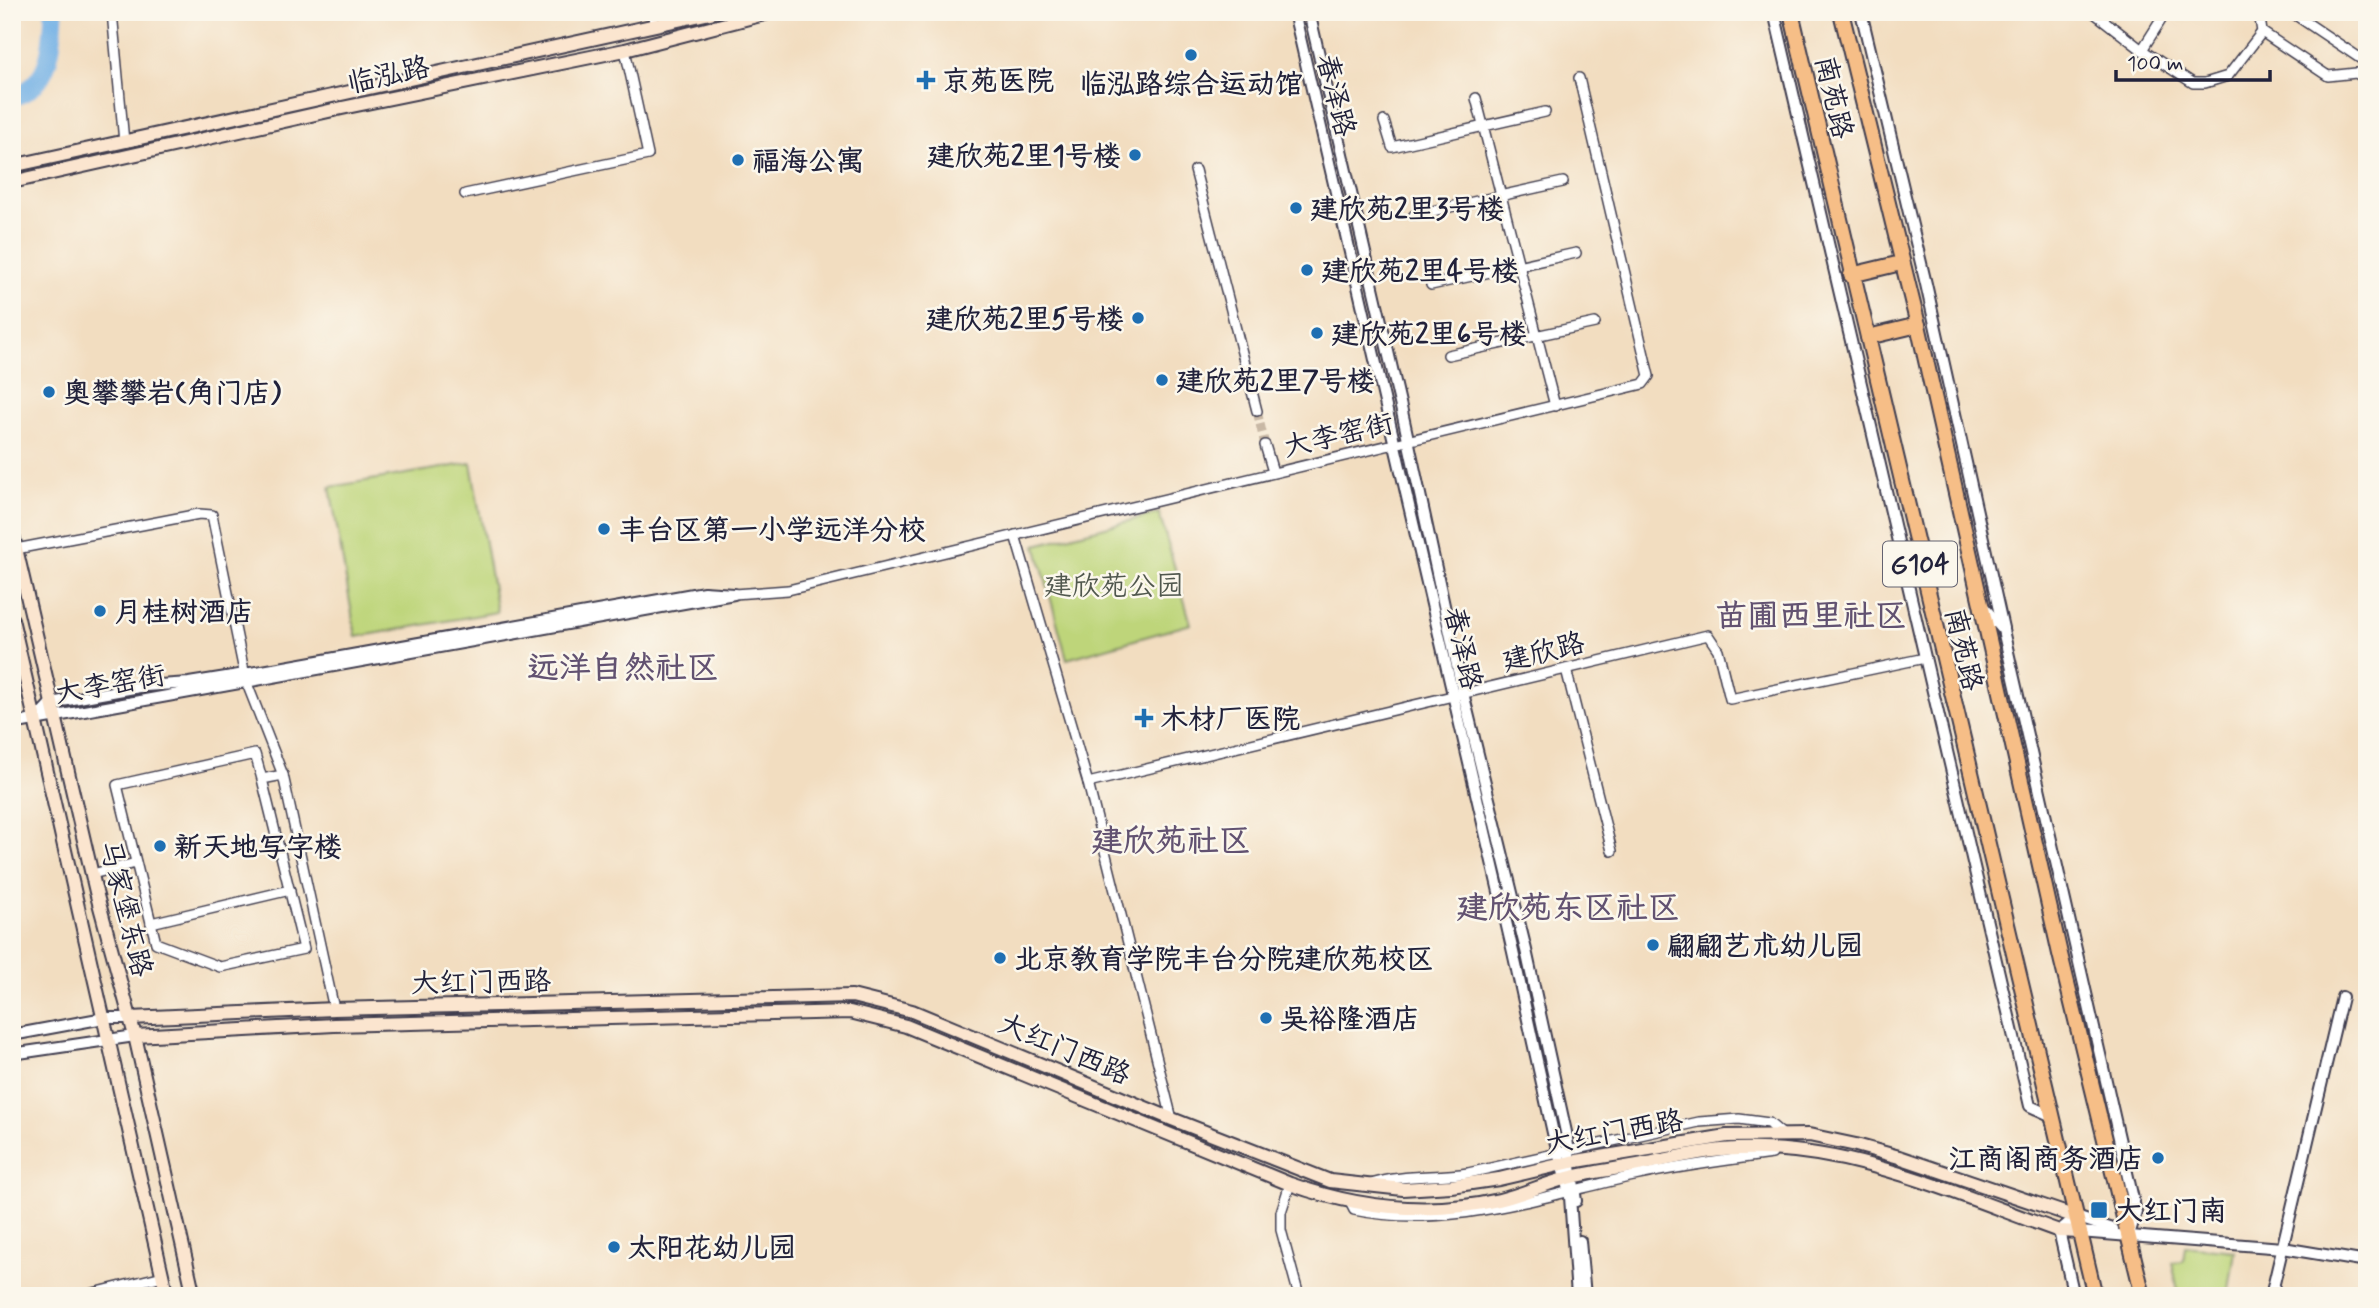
<svg xmlns="http://www.w3.org/2000/svg" width="2379" height="1308" font-family="Mynerve,'LXGW WenKai TC',sans-serif">
	<rect width="100%" height="100%" fill="#fbf7ec"/>
	<filter id="ink" filterUnits="userSpaceOnUse"><feTurbulence type="fractalNoise" baseFrequency=".0143" numOctaves="2"/><feDisplacementMap in="SourceGraphic" scale="14" xChannelSelector="R" yChannelSelector="G"/><feConvolveMatrix kernelMatrix="1 2 1 2 8 2 1 2 1" color-interpolation-filters="sRGB"/></filter>
	<filter id="wash" filterUnits="userSpaceOnUse"><feTurbulence type="fractalNoise" baseFrequency=".00686" numOctaves="4" result="noise"/><feDisplacementMap in="SourceGraphic" scale="28" xChannelSelector="R" yChannelSelector="G"/><feGaussianBlur stdDeviation="1.57" result="paint"/><feColorMatrix in="noise" values="0 0 0 0 0 0 0 0 0 0 0 0 0 0 0 0 0 1.4 0 .05"/><feComposite in="paint" operator="in"/></filter>
	<g filter="url(#wash)">
		<rect width="100%" height="100%" fill="#f2ddc0"/>
		<g fill="#bed57a" stroke="#707c5a" stroke-width="2">
			<path d="M471 463 497 612 356 637 330 487Z"/>
			<path d="M1159 513 1191 624 1067 659 1036 545Z"/>
			<path d="M2185 1246 2235 1251 2228 1296H2179L2172 1262 2183 1261Z"/>
		</g>
		<g fill="none" stroke-linecap="round" stroke-linejoin="round">
			<path stroke="#72b0e5" stroke-width="19" d="M12 97C51 87 52 46 54 12"/>
		</g>
	</g>
	<g filter="url(#ink)">
		<g fill="none" stroke-linecap="round" stroke-linejoin="round">
			<path stroke="#c8b8a5" stroke-width="9" stroke-dasharray="9 4.5" stroke-linecap="butt" d="M1257 411 1265 445"/>
			<defs>
				<g id="minor">
					<path d="M112 12 124 142"/>
					<path d="M653 12 654 25"/>
					<path d="M2093 12 2142 50 2193 83H2205L2228 76 2262 32"/>
					<path d="M2259 12 2262 32 2328 76 2356 73 2367 80"/>
					<path d="M2291 12 2367 63"/>
					<path d="M2142 50 2166 12"/>
					<path d="M1476 98 1555 406"/>
					<path d="M1384 121 1392 147 1545 112"/>
					<path d="M1195 170 1257 411"/>
					<path d="M465 194 648 155 625 50"/>
					<path d="M1414 215 1563 182"/>
					<path d="M1431 285 1576 253"/>
					<path d="M1448 355 1595 323"/>
					<path d="M1265 445 1273 472"/>
					<path d="M1015 535 1088 783 1172 1119"/>
					<path d="M16 549 199 514 212 515 246 681 283 775 334 1009"/>
					<path d="M734 594 788 590 1643 384 1649 376 1579 78"/>
					<path d="M1566 669 1612 851"/>
					<path d="M262 779 304 949 220 967 156 943 117 785 255 754 262 779 283 775"/>
					<path d="M1088 783 1708 635 1718 650 1730 699 1925 658"/>
					<path d="M92 874 136 863"/>
					<path d="M151 923 290 890"/>
					<path d="M1290 1184 1281 1212V1230L1299 1296"/>
					<path d="M1371 1184C1402 1174 1435 1178 1468 1173L1699 1122 1739 1119 1769 1123 1782 1134"/>
					<path d="M1350 1202 1354 1210C1449 1230 1542 1196 1634 1176 1680 1166 1726 1160 1772 1154"/>
					<path d="M81 1296 163 1276"/>
				</g>
				<g id="tertiary">
					<path d="M1294 12 1513 952 1553 1133 1570 1197 1577 1296"/>
					<path d="M1309 12 1403 416 1463 693 1526 950 1566 1132 1576 1201"/>
					<path d="M1774 12 2030 1106 2052 1116"/>
					<path d="M1861 12 1926 284 2003 628"/>
					<path d="M1983 606 2003 630 2136 1212 2129 1235"/>
					<path d="M12 724 734 594 704 592 245 674 189 683 145 686 51 703 35 720"/>
					<path d="M12 1035 104 1018H130"/>
					<path d="M12 1054 135 1036"/>
					<path d="M2079 1232 2283 1248 2367 1262"/>
					<path d="M1580 1241 1585 1296"/>
					<path d="M2074 1296 2059 1231 2076 1217 2113 1229"/>
					<path d="M2271 1296 2342 997"/>
				</g>
				<g id="secondary">
					<path d="M12 166 715 12"/>
					<path d="M12 182 342 108 625 50 772 12"/>
					<path d="M12 531 96 892 135 1036 194 1296"/>
					<path d="M12 619 167 1296"/>
					<path d="M130 1018 334 1009 852 996 912 1011 1172 1119 1330 1181 1403 1189 1451 1186 1499 1179 1571 1162 1727 1136 1809 1135 1856 1145 1899 1157 2076 1217"/>
					<path d="M135 1036 334 1025 850 1012 906 1026 1290 1184C1357 1208 1428 1216 1499 1200 1521 1195 1542 1185 1564 1179 1590 1172 1617 1169 1643 1164 1674 1158 1705 1150 1737 1149 1849 1144 1955 1194 2059 1231L2079 1232"/>
				</g>
				<g id="trunk">
					<path d="M1791 12 2095 1296"/>
					<path d="M1841 12 1918 325 2060 954 2143 1296"/>
					<path d="M1851 275 1901 263"/>
					<path d="M1868 337 1918 325"/>
				</g>
			</defs>
			<use href="#minor" stroke="#413e4f" stroke-width="12"/>
			<use href="#tertiary" stroke="#413e4f" stroke-width="14"/>
			<use href="#secondary" stroke="#413e4f" stroke-width="16"/>
			<use href="#trunk" stroke="#413e4f" stroke-width="18"/>
			<use href="#minor" stroke="#fff" stroke-width="9"/>
			<use href="#tertiary" stroke="#fff" stroke-width="10"/>
			<use href="#secondary" stroke="#fbe5cf" stroke-width="12"/>
			<use href="#trunk" stroke="#f6be87" stroke-width="14"/>
		</g>
	</g>
	<g fill="#1f6fb2" stroke="#fbf7ec" stroke-width="2.5">
		<circle cx="1191" cy="55" r="7"/>
		<path d="M922.5 69.5h7v7h7v7h-7v7h-7v-7h-7v-7h7z"/>
		<circle cx="1135" cy="155" r="7"/>
		<circle cx="738" cy="160" r="7"/>
		<circle cx="1296" cy="208" r="7"/>
		<circle cx="1307" cy="270" r="7"/>
		<circle cx="1138" cy="318" r="7"/>
		<circle cx="1317" cy="333" r="7"/>
		<circle cx="1162" cy="380" r="7"/>
		<circle cx="49" cy="392" r="7"/>
		<circle cx="604" cy="529" r="7"/>
		<circle cx="100" cy="611" r="7"/>
		<path d="M1140.5 707.5h7v7h7v7h-7v7h-7v-7h-7v-7h7z"/>
		<circle cx="160" cy="846" r="7"/>
		<circle cx="1653" cy="945" r="7"/>
		<circle cx="1000" cy="958" r="7"/>
		<circle cx="1266" cy="1018" r="7"/>
		<circle cx="2158" cy="1158" r="7"/>
		<rect x="2090" y="1201" width="18" height="18" rx="3.5"/>
		<circle cx="614" cy="1247" r="7"/>
	</g>
	<g text-anchor="middle" stroke-width="5" stroke-linejoin="round" paint-order="stroke">
		<rect fill="#fbf7ec" stroke="#636270" stroke-width="2" x="1883" y="541.5" width="74" height="45" rx="5"/>
		<g font-size="26" font-weight="bold" fill="#22223b">
			<text x="1920" y="573">G104</text>
		</g>
		<g font-size="28" fill="#22223b" stroke="#fbf7ec">
			<text transform="translate(388 74) rotate(-12)" y="10">临泓路</text>
			<text transform="translate(1337 95) rotate(76)" y="10">春泽路</text>
			<text transform="translate(1835 97) rotate(77)" y="10">南苑路</text>
			<text transform="translate(1338 434) rotate(-13)" y="10">大李窑街</text>
			<text transform="translate(1464 648) rotate(77)" y="10">春泽路</text>
			<text transform="translate(1965 649) rotate(77)" y="10">南苑路</text>
			<text transform="translate(1543 651) rotate(-14)" y="10">建欣路</text>
			<text transform="translate(110 683) rotate(-10)" y="10">大李窑街</text>
			<text transform="translate(127 908) rotate(76)" y="10">马家堡东路</text>
			<text transform="translate(481 981) rotate(-1)" y="10">大红门西路</text>
			<text transform="translate(1065 1048) rotate(23)" y="10">大红门西路</text>
			<text transform="translate(1614 1131) rotate(-10)" y="10">大红门西路</text>
		</g>
		<g font-size="28" font-weight="bold" fill="#22223b" stroke="#fbf7ec" text-anchor="start">
			<text x="942" y="90">京苑医院</text>
			<text x="1191" y="93" text-anchor="middle">临泓路综合运动馆</text>
			<text x="1121" y="165" text-anchor="end">建欣苑2里1号楼</text>
			<text x="752" y="170">福海公寓</text>
			<text x="1310" y="218">建欣苑2里3号楼</text>
			<text x="1321" y="280">建欣苑2里4号楼</text>
			<text x="1124" y="328" text-anchor="end">建欣苑2里5号楼</text>
			<text x="1331" y="343">建欣苑2里6号楼</text>
			<text x="1176" y="390">建欣苑2里7号楼</text>
			<text x="63" y="402">奥攀攀岩(角门店)</text>
			<text x="618" y="539">丰台区第一小学远洋分校</text>
			<text x="114" y="621">月桂树酒店</text>
			<text x="1160" y="728">木材厂医院</text>
			<text x="174" y="856">新天地写字楼</text>
			<text x="1667" y="955">翩翩艺术幼儿园</text>
			<text x="1014" y="968">北京教育学院丰台分院建欣苑校区</text>
			<text x="1280" y="1028">吴裕隆酒店</text>
			<text x="2144" y="1168" text-anchor="end">江商阁商务酒店</text>
			<text x="2115" y="1220">大红门南</text>
			<text x="628" y="1257">太阳花幼儿园</text>
		</g>
		<g font-size="28" fill="#51584e" stroke="#fbf7ec">
			<text x="1114" y="595">建欣苑公园</text>
		</g>
		<g font-size="32" font-weight="bold" fill="#625271" stroke="#fbf7ec">
			<text x="1811" y="626">苗圃西里社区</text>
			<text x="623" y="678">远洋自然社区</text>
			<text x="1171" y="851">建欣苑社区</text>
			<text x="1568" y="918">建欣苑东区社区</text>
		</g>
	</g>
	<rect width="2379" height="1308" fill="none" stroke="#fbf7ec" stroke-width="42"/>
	<path d="M2116 70v10h154v-10" fill="none" stroke="#22223b" stroke-width="3.5"/>
	<text x="2127" y="70" font-size="21" fill="#22223b" stroke="#fbf7ec" stroke-width="5" paint-order="stroke">100 m</text>
</svg>
